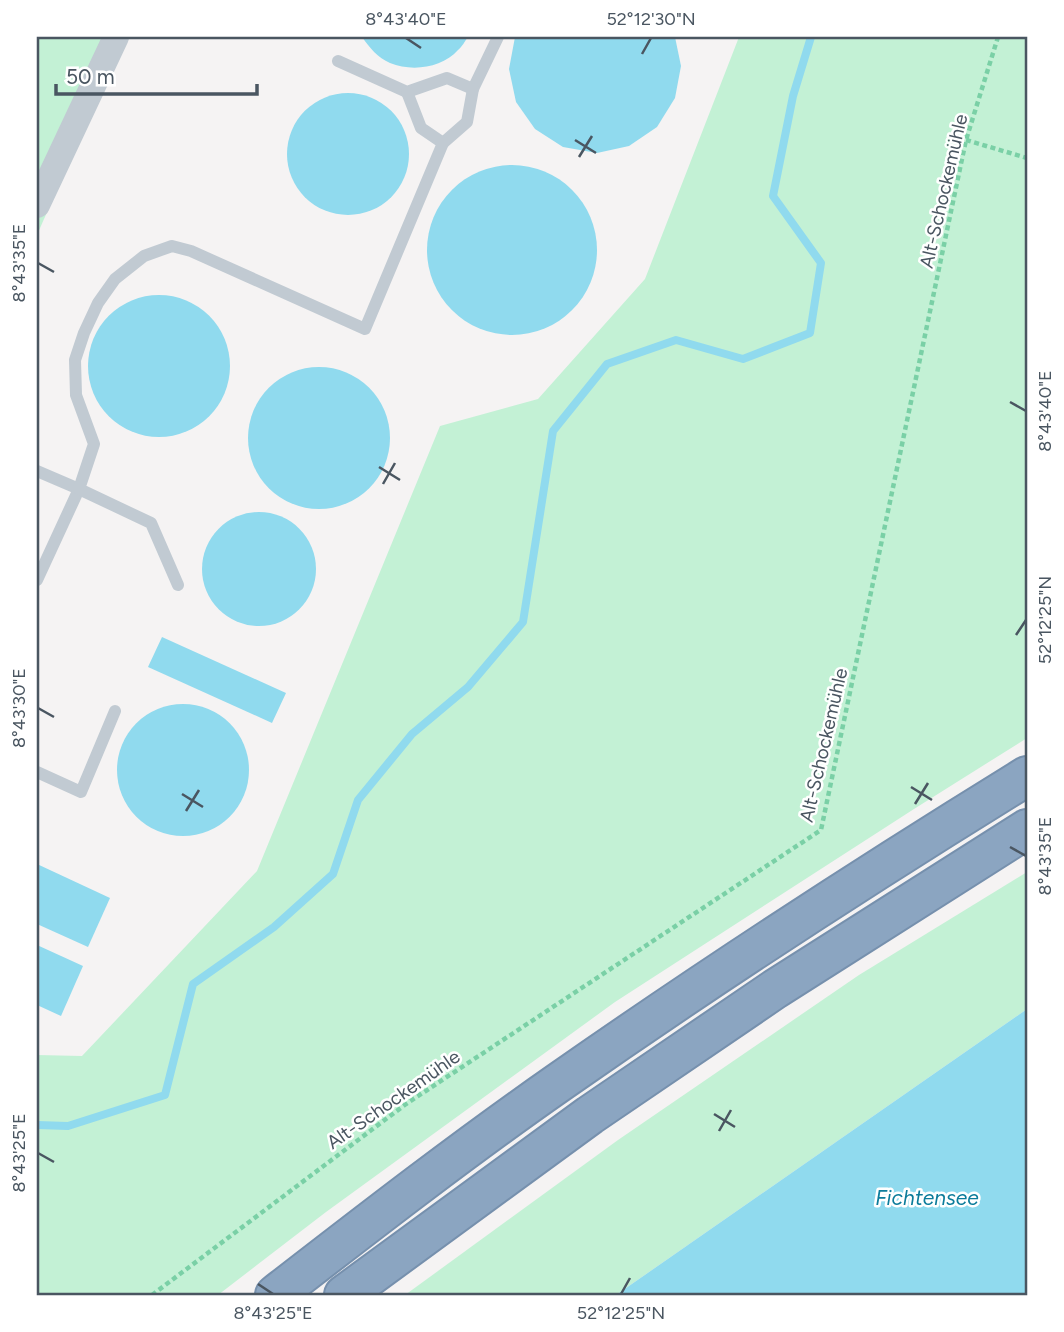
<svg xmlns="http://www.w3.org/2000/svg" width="1064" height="1332" font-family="Figtree,sans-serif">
	<rect width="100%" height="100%" fill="#f5f3f3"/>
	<g fill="#c3f1d5">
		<path d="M37 37H124L37 235Z"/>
		<path d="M739 37H1027V738L914 809 615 1002 326 1212 218 1295H37V1055L82 1056 257 871 440 426 538 399 645 279Z"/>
		<path d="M1027 872V1009L616 1295H405L618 1140 859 975Z"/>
	</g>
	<g fill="#90daee">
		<path d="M362 37H468C465 41 462 47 458 50 442 68 412 72 390 63 378 58 369 47 362 37Z"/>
		<path d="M515 37H675L681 66 675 98 657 127 629 146 597 153 563 147 535 129 516 102 509 69Z"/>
		<circle cx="348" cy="154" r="61"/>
		<circle cx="512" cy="250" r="85"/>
		<circle cx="159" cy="366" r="71"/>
		<circle cx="319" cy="438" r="71"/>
		<circle cx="259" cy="569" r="57"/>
		<path d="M162 637 286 693 272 723 148 667Z"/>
		<circle cx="183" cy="770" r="66"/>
		<path d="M37 864 110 898 88 947 37 924Z"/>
		<path d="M37 945 83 966 61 1016 37 1005Z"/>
		<path d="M1027 1009V1295H616Z"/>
	</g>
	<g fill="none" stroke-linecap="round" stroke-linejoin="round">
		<path stroke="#90daee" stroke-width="8" d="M37 1125 68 1126 165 1095 193 984 274 927 333 874 358 800 412 734 468 687 523 622 553 431 607 364 676 340 743 359 810 333 821 263 773 196 793 96 811 37"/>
		<defs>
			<g id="motorway">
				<path d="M275 1295C368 1223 462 1150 558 1083 711 976 868 874 1027 776"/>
				<path d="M344 1295 590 1115 775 989 1027 829"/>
			</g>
		</defs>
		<use href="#motorway" stroke="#7690ad" stroke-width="42"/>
		<g stroke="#7ad0a6" stroke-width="4.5" stroke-dasharray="5 3.5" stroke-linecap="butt">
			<path d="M966 140 1027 158"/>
			<path d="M152 1295 406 1104 821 830 966 140 998 37"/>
		</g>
		<g stroke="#c1cad2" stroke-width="12">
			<path d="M338 61 407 92 447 78 473 89 498 37"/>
			<path d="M443 143 467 122 473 89"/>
			<path d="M37 471 79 489 37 580"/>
			<path d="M178 585 151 523 79 489 94 444 76 395 75 360 84 333 98 303 115 279 144 256 172 246 191 251 365 329 443 143 421 128 407 92"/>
			<path d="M37 772 81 792 115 711"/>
		</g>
		<path stroke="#c1cad2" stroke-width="26" d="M37 205 116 37"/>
		<use href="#motorway" stroke="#8ba5c1" stroke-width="38"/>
	</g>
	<path fill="none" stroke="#4a5661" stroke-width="2.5" d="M406 38 421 48M642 54 651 38M575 140 596 153M579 157 592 136M38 263 54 272M1010 402 1026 411M379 467 400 480M383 484 395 463M1016 635 1026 620M38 708 54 717M911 787 932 800M182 794 203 807M915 804 928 783M186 811 199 790M1010 847 1026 856M714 1114 735 1127M719 1131 731 1110M38 1153 54 1162M258 1284 273 1294M621 1294 630 1278"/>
	<g text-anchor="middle" stroke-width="5" stroke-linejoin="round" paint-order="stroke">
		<g font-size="19" fill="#4a5661" stroke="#fff">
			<text transform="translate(943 191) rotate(-77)" y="7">Alt-Schockemühle</text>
			<text transform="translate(823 745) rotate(-77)" y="7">Alt-Schockemühle</text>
			<text transform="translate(393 1099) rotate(-35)" y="7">Alt-Schockemühle</text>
		</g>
		<g font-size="21" font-style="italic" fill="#0c7c9b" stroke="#fff">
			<text x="927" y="1205">Fichtensee</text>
		</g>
	</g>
	<rect width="1064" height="1332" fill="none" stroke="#ffffff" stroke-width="77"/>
	<path d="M56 84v10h201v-10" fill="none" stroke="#4a5661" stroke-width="3.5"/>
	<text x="66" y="84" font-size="21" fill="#4a5661" stroke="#ffffff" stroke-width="5" paint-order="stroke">50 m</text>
	<rect x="38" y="38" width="988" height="1256" fill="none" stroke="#4a5661" stroke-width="2.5"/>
	<g font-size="18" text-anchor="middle" fill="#4a5661">
		<text x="406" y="25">8°43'40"E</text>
		<text x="651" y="25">52°12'30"N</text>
		<text transform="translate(19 263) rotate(-90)" y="6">8°43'35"E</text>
		<text transform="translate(1045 411) rotate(-90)" y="6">8°43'40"E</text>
		<text transform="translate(1045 620) rotate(-90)" y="6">52°12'25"N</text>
		<text transform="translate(19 708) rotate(-90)" y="6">8°43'30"E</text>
		<text transform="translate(1045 856) rotate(-90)" y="6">8°43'35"E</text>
		<text transform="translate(19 1153) rotate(-90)" y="6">8°43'25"E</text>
		<text x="273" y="1319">8°43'25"E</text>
		<text x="621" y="1319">52°12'25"N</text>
	</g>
</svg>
